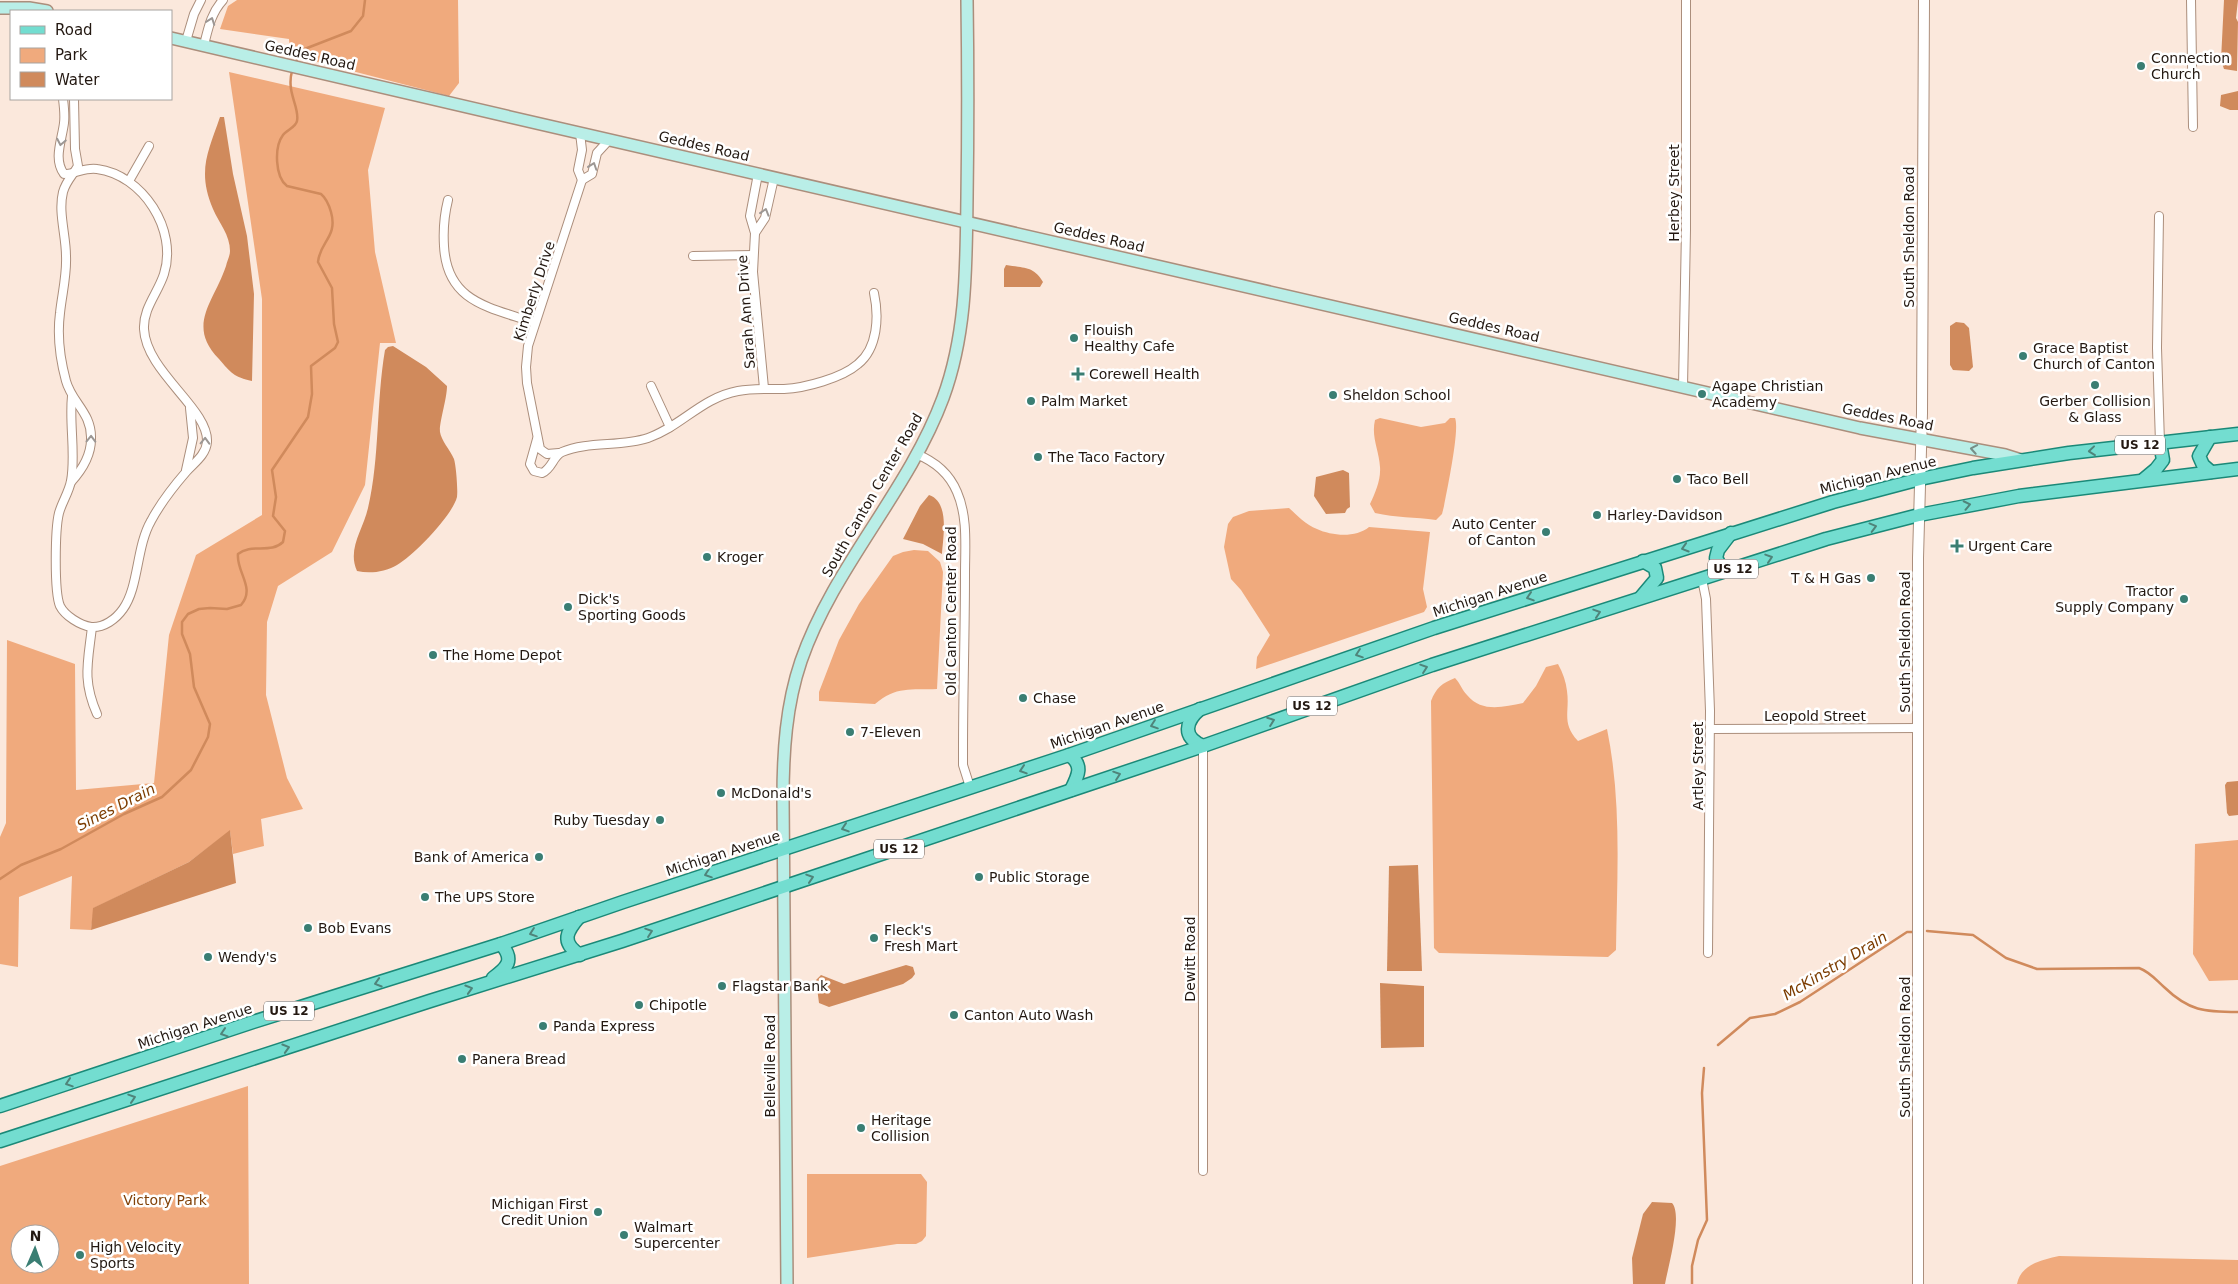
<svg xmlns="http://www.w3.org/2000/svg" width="2238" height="1284" font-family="'DejaVu Sans',sans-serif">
	<rect width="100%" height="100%" fill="#fbe8dc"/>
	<g fill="#f0aa7d" fill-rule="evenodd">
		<path d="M237 0H458L459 83 449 96 290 55 289 39 220 29 228 6Z"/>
		<path d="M229 72 385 108 368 170 375 252 396 343H380L365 485 332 552 278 586 267 622 266 695 287 778 303 809 261 819 264 846 233 854 230 831 189 862 94 908 91 930 70 929 72 876 19 897 18 967 0 964V837L6 823 7 640 75 664 76 790 154 783 169 635 196 555 262 515V299Z"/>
		<path d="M1380 418 1421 427 1445 423 1450 418H1455C1460 429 1447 490 1444 506L1442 514 1436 520C1415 517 1396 518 1375 513L1370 504C1375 493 1381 480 1380 467 1379 450 1371 437 1375 420Z"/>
		<path d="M1289 508C1297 515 1306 525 1317 529 1332 536 1356 538 1369 527L1430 532 1423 589 1427 607 1424 612 1256 669 1257 657 1270 635 1241 590 1231 579 1224 547 1228 524 1233 517 1249 511Z"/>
		<path d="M914 550 928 551 940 562 943 572 937 689C911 690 896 686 875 704L819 701V692L839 640 859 604 893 556 903 552Z"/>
		<path d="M1558 664C1563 673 1566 682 1567 691 1570 712 1561 723 1578 741L1607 729C1622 802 1617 876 1616 950L1608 957 1439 953 1434 948 1431 701C1436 688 1442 683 1455 678 1460 683 1462 690 1467 695 1482 713 1503 707 1523 703L1536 686 1546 667Z"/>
		<path d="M2238 840V980L2209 981 2193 954 2195 844Z"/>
		<path d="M248 1086 249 1284H0V1166ZM20 1234H50V1264H20Z"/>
		<path d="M807 1174H921L927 1182 926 1236 922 1241 916 1244H897L807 1258Z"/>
		<path d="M2059 1256 2238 1260V1284H2017C2021 1264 2042 1260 2059 1256Z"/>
	</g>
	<g fill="#d08a5c">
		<path d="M2224 0H2238L2236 18 2238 22 2237 71 2224 69 2221 60Z"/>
		<path d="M2238 91V110H2230L2220 106 2221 95Z"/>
		<path d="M220 117H224L233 174 247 236 254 294 252 381C234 377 231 373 219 359 186 325 214 302 226 266 227 261 230 256 230 251 230 235 219 223 213 209 197 171 208 152 220 117Z"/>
		<path d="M1006 265C1024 268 1034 266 1043 282L1040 287H1004V269Z"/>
		<path d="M1956 322 1964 323 1969 328 1973 367 1969 371 1953 370 1950 365V326Z"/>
		<path d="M393 346 426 367 447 386C447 399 439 423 440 432 441 440 450 450 454 459 456 465 458 490 457 497 452 516 414 555 397 565 385 572 370 574 357 571 347 549 363 530 368 508 380 457 376 402 385 350L388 347Z"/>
		<path d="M1343 470 1349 473 1350 507 1347 509 1345 513 1326 514 1314 496 1316 477Z"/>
		<path d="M929 495C950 502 943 537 942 554L923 544 903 539 920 506Z"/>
		<path d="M2238 781V815L2229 816 2227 813 2225 785 2227 782Z"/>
		<path d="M230 830 236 883 91 930 93 908 189 862Z"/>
		<path d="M1418 865 1422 971H1387L1389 866Z"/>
		<path d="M906 965 913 967 915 974 912 978 903 984 829 1007 819 1003 816 980 821 975 844 984Z"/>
		<path d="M1380 983 1424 986V1047L1381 1048Z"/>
		<path d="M1652 1202 1672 1203C1683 1215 1668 1267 1665 1284H1633L1632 1258 1643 1214Z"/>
	</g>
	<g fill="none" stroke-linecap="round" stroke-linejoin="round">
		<g stroke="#d08a5c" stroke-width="2.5">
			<path d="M295 63 302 50 351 31 363 16 365 0"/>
			<path d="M0 879 21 865 61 849 124 814 162 797 191 770 208 737 210 724 194 687 190 654 182 634V622L188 614 199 609 210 608 227 609 241 605C256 588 236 572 238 554 251 543 271 554 283 542L285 531 273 516 276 497 272 470 308 417 312 394 311 366 335 348 338 342 334 324 332 288 318 262C320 241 338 237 331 212 329 205 327 199 321 194L287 186C275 177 274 147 283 135 287 130 296 127 297 121 300 107 286 93 292 71"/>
			<path d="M1927 931 1973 935 2006 958 2037 969 2139 968C2150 972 2156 980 2164 987 2189 1011 2204 1012 2238 1012"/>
			<path d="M1718 1045 1750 1018 1775 1014 1800 1002 1907 932H1912"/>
			<path d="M1692 1284V1266L1698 1240 1707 1220 1702 1093 1704 1068"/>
		</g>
		<defs>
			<g id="minor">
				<path d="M2191 0 2193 127"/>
				<path d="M186 41 194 14 201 0"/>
				<path d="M204 45C208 29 211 13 223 0"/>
				<path d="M63 99C64 107 65 115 64 123 62 140 53 159 64 174 76 174 85 167 97 169 143 175 178 230 164 274 158 293 143 308 144 329 146 372 209 409 207 442 206 455 194 463 186 472 173 487 160 504 151 521 136 547 139 587 123 609 116 619 104 628 91 627 80 625 65 616 60 606 54 592 55 529 59 513 62 502 69 492 71 481 76 454 69 424 72 396"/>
				<path d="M580 133 582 150 578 170 582 180 592 174 597 153 609 140"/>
				<path d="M758 174 750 216 755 233 765 218 774 178"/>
				<path d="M129 181 149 146"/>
				<path d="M448 200C444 216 443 230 444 246 447 303 490 307 535 323"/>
				<path d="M2159 216 2157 348 2160 443"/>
				<path d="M755 233 753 272 764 388"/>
				<path d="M693 256 753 255"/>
				<path d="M651 386 670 427"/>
				<path d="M1683 387 1686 230V0"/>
				<path d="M537 439 530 464 534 471 542 473C552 469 553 456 562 452 588 441 621 447 648 438 682 426 701 398 738 391 753 388 768 389 784 389 805 388 842 378 858 364 878 348 879 316 874 293"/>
				<path d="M559 453 547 454 540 449 527 383 526 367 528 346 582 180"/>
				<path d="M916 454C934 461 949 473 957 492 968 517 965 547 965 574 965 633 963 691 963 750V765L970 787"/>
				<path d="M186 470 193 438 190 408"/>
				<path d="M71 482C82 470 91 456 91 439 92 413 72 403 66 381 60 359 57 336 60 313 62 294 67 275 66 256 66 235 58 212 63 192 66 181 73 175 78 166L75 149 74 99"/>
				<path d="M1702 579 1706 599 1710 711 1708 953"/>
				<path d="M92 627C88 662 82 680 97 714"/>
				<path d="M1710 729 1919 728"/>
				<path d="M1203 1171V746"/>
			</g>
			<path id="tertiary" d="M1918 1284V558L1922 413 1924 0"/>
			<g id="secondary">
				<path d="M0 8H29L47 11"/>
				<path d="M171 38 510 117 1860 428 2005 455 2021 460"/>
				<path d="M787 1284 783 799C783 752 786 705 801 661 834 566 908 492 943 398 967 333 966 266 967 198 968 132 968 66 967 0"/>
			</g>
			<g id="primary">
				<path d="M2210 437 2199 456 2203 465 2211 472"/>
				<path d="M2144 479 2156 469 2163 460 2160 443"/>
				<path d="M1728 571 1721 567 1716 558 1718 550 1731 533"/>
				<path d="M1641 597 1657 578 1655 568 1643 561"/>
				<path d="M1200 709C1185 722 1182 737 1203 746"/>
				<path d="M1069 755C1084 765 1078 776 1071 790"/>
				<path d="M579 917C567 931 560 942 580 955"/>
				<path d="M493 978C507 968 515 960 501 944"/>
				<path d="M0 1106 253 1022 501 944 623 902 1069 755 1434 628 1833 502 1920 479 1973 468 2069 453 2238 434"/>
				<path d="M0 1141 430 1001 622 941 1203 746 1432 665 1826 539 1919 515 2019 496 2238 469"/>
			</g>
		</defs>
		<use href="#minor" stroke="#ab8e7c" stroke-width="10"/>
		<use href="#tertiary" stroke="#ab8e7c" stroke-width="12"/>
		<use href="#secondary" stroke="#ab8e7c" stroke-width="14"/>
		<use href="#primary" stroke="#1b8978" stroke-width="15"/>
		<use href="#minor" stroke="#fff" stroke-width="8"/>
		<use href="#tertiary" stroke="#fff" stroke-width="10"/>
		<use href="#secondary" stroke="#b9eee7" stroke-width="11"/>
		<use href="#primary" stroke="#73ddd0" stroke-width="12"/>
	</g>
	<defs><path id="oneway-chevron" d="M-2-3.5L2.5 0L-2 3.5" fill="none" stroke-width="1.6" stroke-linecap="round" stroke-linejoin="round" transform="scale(1.25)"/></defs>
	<g stroke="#9c9794">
		<use href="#oneway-chevron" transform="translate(211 21) rotate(-70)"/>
		<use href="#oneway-chevron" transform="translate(61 142) rotate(101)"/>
		<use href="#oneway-chevron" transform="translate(593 166) rotate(-71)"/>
		<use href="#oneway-chevron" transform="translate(765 212) rotate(-73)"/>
		<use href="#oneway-chevron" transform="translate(91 439) rotate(-89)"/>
		<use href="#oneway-chevron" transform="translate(205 441) rotate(-88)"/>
	</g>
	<use stroke="#768e87" href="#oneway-chevron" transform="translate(1974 449) rotate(-170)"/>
	<g stroke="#4f847a">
		<use href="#oneway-chevron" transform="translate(2092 451) rotate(174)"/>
		<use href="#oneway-chevron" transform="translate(1967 505) rotate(-12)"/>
		<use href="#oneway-chevron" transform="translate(1873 527) rotate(-15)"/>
		<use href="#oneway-chevron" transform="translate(1685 548) rotate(163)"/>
		<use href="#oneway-chevron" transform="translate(1769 558) rotate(-18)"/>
		<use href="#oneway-chevron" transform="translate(1530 597) rotate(162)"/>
		<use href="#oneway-chevron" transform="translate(1597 613) rotate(-18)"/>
		<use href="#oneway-chevron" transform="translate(1359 654) rotate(161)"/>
		<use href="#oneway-chevron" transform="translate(1424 668) rotate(-19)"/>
		<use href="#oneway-chevron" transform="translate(1271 721) rotate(-20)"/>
		<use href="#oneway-chevron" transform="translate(1154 725) rotate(161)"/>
		<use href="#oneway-chevron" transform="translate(1023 770) rotate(162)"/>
		<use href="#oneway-chevron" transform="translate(1117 775) rotate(-19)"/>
		<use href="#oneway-chevron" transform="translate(845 828) rotate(162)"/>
		<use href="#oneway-chevron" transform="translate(708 874) rotate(161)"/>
		<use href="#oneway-chevron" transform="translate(810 878) rotate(-18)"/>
		<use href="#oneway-chevron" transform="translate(649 932) rotate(-19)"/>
		<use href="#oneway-chevron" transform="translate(533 933) rotate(161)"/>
		<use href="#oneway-chevron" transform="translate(378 983) rotate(163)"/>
		<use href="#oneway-chevron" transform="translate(469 989) rotate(-17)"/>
		<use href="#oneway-chevron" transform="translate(224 1033) rotate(162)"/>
		<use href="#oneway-chevron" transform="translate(286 1048) rotate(-17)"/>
		<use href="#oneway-chevron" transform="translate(69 1083) rotate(162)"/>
		<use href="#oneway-chevron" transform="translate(132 1098) rotate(-18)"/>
	</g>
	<g fill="#3a7e73" stroke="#fff" stroke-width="2">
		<circle cx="2141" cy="66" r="5"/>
		<circle cx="1074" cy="338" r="5"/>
		<circle cx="2023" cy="356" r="5"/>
		<path d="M1075.5 366.5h5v5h5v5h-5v5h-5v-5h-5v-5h5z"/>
		<circle cx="2095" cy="385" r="5"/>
		<circle cx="1702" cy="394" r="5"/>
		<circle cx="1333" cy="395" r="5"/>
		<circle cx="1031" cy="401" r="5"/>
		<circle cx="1038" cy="457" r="5"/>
		<circle cx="1677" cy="479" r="5"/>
		<circle cx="1597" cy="515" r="5"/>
		<circle cx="1546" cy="532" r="5"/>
		<path d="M1954.5 538.5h5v5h5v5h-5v5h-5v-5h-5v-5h5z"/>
		<circle cx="707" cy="557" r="5"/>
		<circle cx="1871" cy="578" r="5"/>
		<circle cx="2184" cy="599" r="5"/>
		<circle cx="568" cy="607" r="5"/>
		<circle cx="433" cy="655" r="5"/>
		<circle cx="1023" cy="698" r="5"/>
		<circle cx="850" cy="732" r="5"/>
		<circle cx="721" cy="793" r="5"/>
		<circle cx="660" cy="820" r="5"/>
		<circle cx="539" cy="857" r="5"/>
		<circle cx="979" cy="877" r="5"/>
		<circle cx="425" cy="897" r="5"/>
		<circle cx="308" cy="928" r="5"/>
		<circle cx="874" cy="938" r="5"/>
		<circle cx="208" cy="957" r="5"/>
		<circle cx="722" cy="986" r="5"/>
		<circle cx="639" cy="1005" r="5"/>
		<circle cx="954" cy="1015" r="5"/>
		<circle cx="543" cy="1026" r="5"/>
		<circle cx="462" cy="1059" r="5"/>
		<circle cx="861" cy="1128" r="5"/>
		<circle cx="598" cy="1212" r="5"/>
		<circle cx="624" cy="1235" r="5"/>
		<circle cx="80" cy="1255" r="5"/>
	</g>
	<g text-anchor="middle" stroke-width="5" stroke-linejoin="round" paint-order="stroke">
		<g fill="#fff" stroke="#655d58" stroke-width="1">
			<rect x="2115" y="435.5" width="50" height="19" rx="4"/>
			<rect x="1708" y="559.5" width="50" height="19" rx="4"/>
			<rect x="1287" y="696.5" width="50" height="19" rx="4"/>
			<rect x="874" y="839.5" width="50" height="19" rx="4"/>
			<rect x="264" y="1001.5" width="50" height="19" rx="4"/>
		</g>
		<g font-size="12" font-weight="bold" fill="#231811">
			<text x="2140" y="449">US 12</text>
			<text x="1733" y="573">US 12</text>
			<text x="1312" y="710">US 12</text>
			<text x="899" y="853">US 12</text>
			<text x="289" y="1015">US 12</text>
		</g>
		<g font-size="14" fill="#231811" stroke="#fff">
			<text transform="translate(310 55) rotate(13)" y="5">Geddes Road</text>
			<text transform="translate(704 146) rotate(13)" y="5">Geddes Road</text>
			<text transform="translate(1674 193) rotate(-90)" y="5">Herbey Street</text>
			<text transform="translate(1099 237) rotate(13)" y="5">Geddes Road</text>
			<text transform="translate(1909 237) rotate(-90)" y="5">South Sheldon Road</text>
			<text transform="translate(534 291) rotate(-72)" y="5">Kimberly Drive</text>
			<text transform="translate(746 312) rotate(-94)" y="5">Sarah Ann Drive</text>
			<text transform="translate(1494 327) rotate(13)" y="5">Geddes Road</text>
			<text transform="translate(1888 417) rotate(11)" y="5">Geddes Road</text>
			<text transform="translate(1878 475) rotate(-14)" y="5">Michigan Avenue</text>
			<text transform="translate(872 495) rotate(-60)" y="5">South Canton Center Road</text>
			<text transform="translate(1490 594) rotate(-18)" y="5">Michigan Avenue</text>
			<text transform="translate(951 611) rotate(-90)" y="5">Old Canton Center Road</text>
			<text transform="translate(1905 642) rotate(-90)" y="5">South Sheldon Road</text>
			<text x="1815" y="721">Leopold Street</text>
			<text transform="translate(1107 725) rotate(-19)" y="5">Michigan Avenue</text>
			<text transform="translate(1698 766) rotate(-90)" y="5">Artley Street</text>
			<text transform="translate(723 853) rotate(-18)" y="5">Michigan Avenue</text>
			<text transform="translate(1190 959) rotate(-90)" y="5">Dewitt Road</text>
			<text transform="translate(195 1026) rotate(-18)" y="5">Michigan Avenue</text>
			<text transform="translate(1905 1047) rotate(-90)" y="5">South Sheldon Road</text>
			<text transform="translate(770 1066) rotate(-90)" y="5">Belleville Road</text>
		</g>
		<g font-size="14" fill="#231811" stroke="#fff" text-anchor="start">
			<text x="2151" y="63">Connection<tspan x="2151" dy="16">Church</tspan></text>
			<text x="1084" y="335">Flouish<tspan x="1084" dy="16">Healthy Cafe</tspan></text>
			<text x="2033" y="353">Grace Baptist<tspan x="2033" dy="16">Church of Canton</tspan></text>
			<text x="1089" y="379">Corewell Health</text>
			<text x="1712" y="391">Agape Christian<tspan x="1712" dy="16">Academy</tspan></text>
			<text x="1343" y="400">Sheldon School</text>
			<text x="1041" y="406">Palm Market</text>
			<text x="2095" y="406" text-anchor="middle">Gerber Collision<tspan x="2095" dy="16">&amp; Glass</tspan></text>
			<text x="1048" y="462">The Taco Factory</text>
			<text x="1687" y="484">Taco Bell</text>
			<text x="1607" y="520">Harley-Davidson</text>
			<text x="1536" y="529" text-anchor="end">Auto Center<tspan x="1536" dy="16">of Canton</tspan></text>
			<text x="1968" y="551">Urgent Care</text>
			<text x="717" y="562">Kroger</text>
			<text x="1861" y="583" text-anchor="end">T &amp; H Gas</text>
			<text x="2174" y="596" text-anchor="end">Tractor<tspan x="2174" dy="16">Supply Company</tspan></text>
			<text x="578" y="604">Dick's<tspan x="578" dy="16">Sporting Goods</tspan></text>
			<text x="443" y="660">The Home Depot</text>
			<text x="1033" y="703">Chase</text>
			<text x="860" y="737">7-Eleven</text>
			<text x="731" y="798">McDonald's</text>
			<text x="650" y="825" text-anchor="end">Ruby Tuesday</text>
			<text x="529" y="862" text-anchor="end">Bank of America</text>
			<text x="989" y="882">Public Storage</text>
			<text x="435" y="902">The UPS Store</text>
			<text x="318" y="933">Bob Evans</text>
			<text x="884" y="935">Fleck's<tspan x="884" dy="16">Fresh Mart</tspan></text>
			<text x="218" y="962">Wendy's</text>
			<text x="732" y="991">Flagstar Bank</text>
			<text x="649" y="1010">Chipotle</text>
			<text x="964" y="1020">Canton Auto Wash</text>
			<text x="553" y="1031">Panda Express</text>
			<text x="472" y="1064">Panera Bread</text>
			<text x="871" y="1125">Heritage<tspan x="871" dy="16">Collision</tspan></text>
			<text x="588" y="1209" text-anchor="end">Michigan First<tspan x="588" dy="16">Credit Union</tspan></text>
			<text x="634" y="1232">Walmart<tspan x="634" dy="16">Supercenter</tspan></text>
			<text x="90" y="1252">High Velocity<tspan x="90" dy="16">Sports</tspan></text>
		</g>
		<g font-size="14" fill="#824209" stroke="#fff">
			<text x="165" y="1205">Victory Park</text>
		</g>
		<g font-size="15" font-style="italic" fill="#7c3c00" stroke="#fff">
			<text transform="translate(116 807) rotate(-27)" y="5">Sines Drain</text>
			<text transform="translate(1835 966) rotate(-31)" y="5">McKinstry Drain</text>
		</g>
	</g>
	<rect x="10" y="10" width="162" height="90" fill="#ffffff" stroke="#a7a3a0"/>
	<rect x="20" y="26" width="25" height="8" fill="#73ddd0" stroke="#a7a3a0"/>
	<text x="55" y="35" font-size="15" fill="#231811">Road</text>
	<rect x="20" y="48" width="25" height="15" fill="#f0aa7d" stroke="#a7a3a0"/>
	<text x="55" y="60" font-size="15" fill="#231811">Park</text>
	<rect x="20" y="72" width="25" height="15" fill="#d08a5c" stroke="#a7a3a0"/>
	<text x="55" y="85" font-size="15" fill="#231811">Water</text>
	<g transform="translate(35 1249) rotate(2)"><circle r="24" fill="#ffffff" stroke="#a7a3a0"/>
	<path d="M0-4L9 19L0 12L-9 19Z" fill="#3a7e73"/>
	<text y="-8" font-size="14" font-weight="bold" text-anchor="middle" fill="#231811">N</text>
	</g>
</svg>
